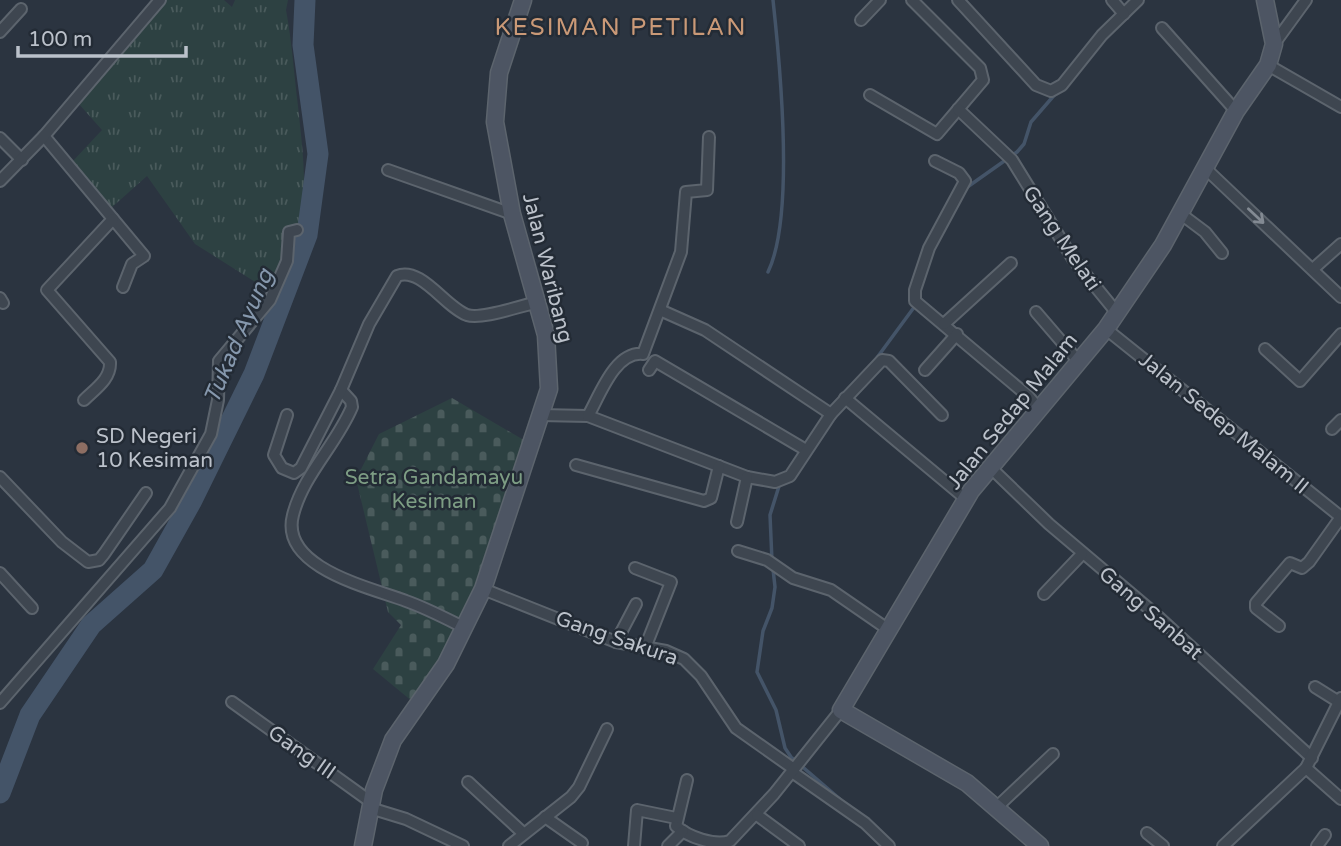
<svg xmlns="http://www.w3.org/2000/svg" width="1341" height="846" font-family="'Varela Round',sans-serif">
	<defs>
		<pattern id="grass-tufts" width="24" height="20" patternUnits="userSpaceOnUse" patternTransform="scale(1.75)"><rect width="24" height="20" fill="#2d4142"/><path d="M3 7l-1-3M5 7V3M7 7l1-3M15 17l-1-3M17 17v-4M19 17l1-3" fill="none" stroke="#4a5b5c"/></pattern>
		<pattern id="cemetery-stones" width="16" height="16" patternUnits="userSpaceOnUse" patternTransform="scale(1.75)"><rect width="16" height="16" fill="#2d4142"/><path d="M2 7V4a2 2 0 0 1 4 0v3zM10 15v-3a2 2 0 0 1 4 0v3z" fill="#4a5b5c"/></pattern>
	</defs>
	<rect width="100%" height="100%" fill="#2b3440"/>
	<path fill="url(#grass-tufts)" d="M167 0H224L232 7 235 0H288L286 10C292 42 294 74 298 106 305 173 315 233 268 290L195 244 147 176 110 209 72 162 102 130 78 103Z"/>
	<path fill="url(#cemetery-stones)" d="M452 398 529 443C498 533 472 626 413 702L373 669 401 625 388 612 356 479 379 434Z"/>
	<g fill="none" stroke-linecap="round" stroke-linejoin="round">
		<g stroke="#445468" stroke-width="3.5">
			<path d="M966 188 1017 152 1024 144 1031 122 1057 92"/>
			<path d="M768 272C795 216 780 64 773 0"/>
			<path d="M876 359 915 306"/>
			<path d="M772 561 770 515 780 483"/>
			<path d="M773 569 775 587 772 608 763 631 757 672 776 710 785 748 791 757 841 800"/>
		</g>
		<path stroke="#445468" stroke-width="21" d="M0 793 30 715 91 625 153 570 191 502 254 374 307 235 318 154 303 45 305 0"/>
		<defs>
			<g id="street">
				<path d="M958 0 1036 85 1051 91 1062 85 1102 35 1138 0"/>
				<path d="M1112 0 1124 14"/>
				<path d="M861 20 880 0"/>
				<path d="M1162 28 1236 111"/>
				<path d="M0 32 21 9"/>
				<path d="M1274 44 1306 0"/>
				<path d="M1268 65 1341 107"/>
				<path d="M870 95 937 134 983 80 980 68 912 0"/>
				<path d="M958 109 1012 160 1073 259 1117 313"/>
				<path d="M44 136 144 256 132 264 123 287"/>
				<path d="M0 138 22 160"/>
				<path d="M935 161 959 173 965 181 929 248 915 290V301L1028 396 1039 409"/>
				<path d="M1206 169 1341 297"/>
				<path d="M388 170 512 214"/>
				<path d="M0 181 44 136 160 0"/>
				<path d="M1181 214 1205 232 1222 253"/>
				<path d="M1313 269 1341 244"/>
				<path d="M0 298 3 303"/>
				<path d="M660 310 705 330 831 414"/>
				<path d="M1036 312 1079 362"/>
				<path d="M944 324 1011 263"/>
				<path d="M1106 329 1341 517"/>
				<path d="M1265 349 1300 381 1341 334"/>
				<path d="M649 370 655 361 806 450"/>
				<path d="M925 370 957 334"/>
				<path d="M341 390 351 401 352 407C336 445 303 475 293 515 279 568 372 588 406 601 426 608 445 618 465 628"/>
				<path d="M845 398 966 499"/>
				<path d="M84 400C95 389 111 379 110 362L47 290 113 219"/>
				<path d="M287 415 274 455 282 468 294 473 301 468 341 390 369 324 397 276C421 266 445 307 467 315 482 320 522 305 539 302"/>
				<path d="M540 415 588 416 747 477 775 482 790 476 831 414 882 360 889 361 942 415"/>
				<path d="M588 416C600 395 615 351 643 354L681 252 686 192 707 190 709 137"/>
				<path d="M1332 429 1341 420"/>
				<path d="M576 465 704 501 711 498 719 466"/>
				<path d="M990 467 1049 524 1153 612 1312 758"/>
				<path d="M0 477 62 542 88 562 99 560 104 554 146 493"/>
				<path d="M737 522 747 477"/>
				<path d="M738 551 767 560 793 578 831 590 889 630"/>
				<path d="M635 568 671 582 645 648"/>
				<path d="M0 573 32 608"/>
				<path d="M483 589 616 642 666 651 684 659 701 676 736 728 794 769"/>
				<path d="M1044 594 1082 554"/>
				<path d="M1279 626 1256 608V603L1290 563 1302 568 1309 562 1341 517"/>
				<path d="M616 642 636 604"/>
				<path d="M1315 687 1339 702"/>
				<path d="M232 702 371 802"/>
				<path d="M0 703 170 508 211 434 218 400 219 361 270 300 287 261 289 232 297 230"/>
				<path d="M1306 768 1341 799"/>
				<path d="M792 772 865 823 889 846"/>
				<path d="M687 780 676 826C688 837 714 846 730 841L774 794 841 710"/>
				<path d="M468 782 523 833"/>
				<path d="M997 807 1053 754"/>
				<path d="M370 808 406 819 463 846"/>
				<path d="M757 815 799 846"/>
				<path d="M545 817 582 843"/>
				<path d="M1147 833 1163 846"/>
				<path d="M509 846 571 797 579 787 607 729"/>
				<path d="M634 846 637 810 676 818"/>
				<path d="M668 846 683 831"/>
				<path d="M1223 846 1306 768 1341 698"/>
				<path d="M1317 846 1325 835"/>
			</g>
			<g id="secondary">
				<path d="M363 846 374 790 393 740 446 664 483 589 549 389 546 335 512 214 495 122 499 73 523 0"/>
				<path d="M1040 846 967 783 841 710 971 491 1106 329 1163 245 1236 111 1268 65 1274 44 1265 0"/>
			</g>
		</defs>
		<use href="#street" stroke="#5c646d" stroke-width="14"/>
		<use href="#secondary" stroke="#5c646d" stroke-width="19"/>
		<use href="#street" stroke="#3e4650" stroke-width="10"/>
		<use href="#secondary" stroke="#4d5563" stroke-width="16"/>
	</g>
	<defs><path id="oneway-shaft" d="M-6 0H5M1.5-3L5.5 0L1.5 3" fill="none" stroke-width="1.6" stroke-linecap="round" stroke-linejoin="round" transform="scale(1.75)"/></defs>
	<use stroke="#838a93" href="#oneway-shaft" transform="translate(1256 216) rotate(43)"/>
	<circle fill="#8d6e63" stroke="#232b35" stroke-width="2.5" cx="82" cy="448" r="7"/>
	<g text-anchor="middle" stroke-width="5" stroke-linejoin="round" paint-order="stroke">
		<g font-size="21" fill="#bbc1ca" stroke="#232b35">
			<text transform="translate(1062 238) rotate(56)" y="7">Gang Melati</text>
			<text transform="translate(548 268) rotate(76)" y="7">Jalan Waribang</text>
			<text transform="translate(1012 411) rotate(-51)" y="7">Jalan Sedap Malam</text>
			<text transform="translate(1224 423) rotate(39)" y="7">Jalan Sedep Malam II</text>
			<text transform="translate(1151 613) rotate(41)" y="7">Gang Sanbat</text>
			<text transform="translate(617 638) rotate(19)" y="7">Gang Sakura</text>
			<text transform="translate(302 752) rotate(35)" y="7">Gang III</text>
		</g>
		<g font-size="21" fill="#bbc1ca" stroke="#232b35" text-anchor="start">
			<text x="96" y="443">SD Negeri<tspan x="96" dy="24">10 Kesiman</tspan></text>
		</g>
		<g font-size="21" fill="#7d9d84" stroke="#232b35">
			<text x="434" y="484">Setra Gandamayu<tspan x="434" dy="24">Kesiman</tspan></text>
		</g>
		<g font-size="23" font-style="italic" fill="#8698ad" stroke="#232b35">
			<text transform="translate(238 336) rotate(-67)" y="8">Tukad Ayung</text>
		</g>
		<g font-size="24" letter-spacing="2" fill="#ca9977" stroke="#232b35">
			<text x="621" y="35">KESIMAN PETILAN</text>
		</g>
	</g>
	<path d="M18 46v10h168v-10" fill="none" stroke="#bbc1ca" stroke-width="3.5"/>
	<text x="28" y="46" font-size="21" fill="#bbc1ca" stroke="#232b35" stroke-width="5" paint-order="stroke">100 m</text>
</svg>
